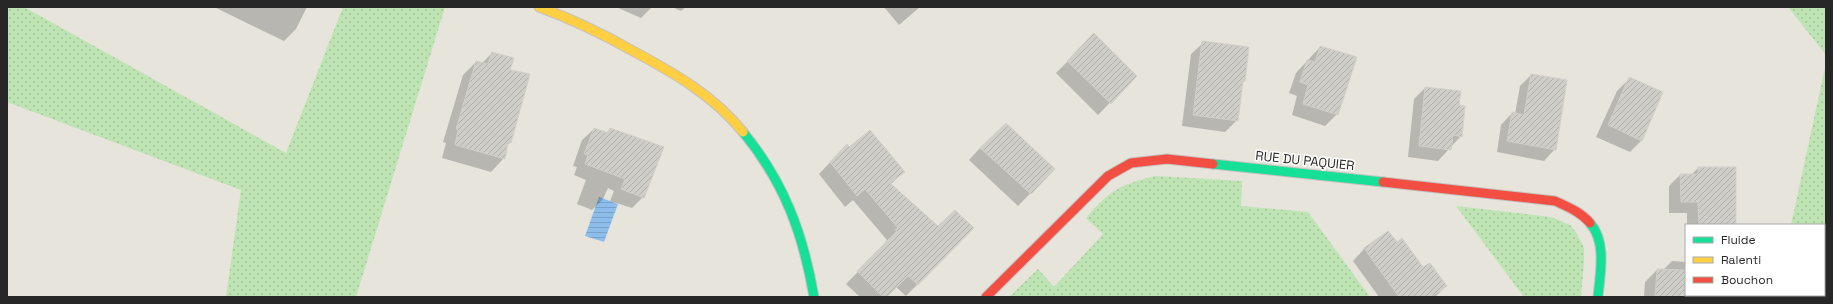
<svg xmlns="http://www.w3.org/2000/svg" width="1833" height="304" font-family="'Space Grotesk',sans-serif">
	<defs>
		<pattern id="grass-dots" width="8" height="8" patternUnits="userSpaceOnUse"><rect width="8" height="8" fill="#bee4b3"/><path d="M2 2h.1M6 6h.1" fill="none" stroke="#a3c49a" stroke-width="1.8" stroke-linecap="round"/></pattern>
		<pattern id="water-rules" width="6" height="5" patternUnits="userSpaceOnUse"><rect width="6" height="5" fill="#8dbeeb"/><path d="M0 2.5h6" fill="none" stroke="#7aa3ca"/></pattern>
		<pattern id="building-hatch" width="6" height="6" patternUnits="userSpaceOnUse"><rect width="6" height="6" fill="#cfcdc8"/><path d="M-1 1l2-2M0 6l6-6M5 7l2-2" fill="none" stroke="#b2b0ac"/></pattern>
	</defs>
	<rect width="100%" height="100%" fill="#e7e4dc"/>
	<g fill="url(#grass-dots)">
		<path d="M7 7H24L286 153 343 7H445L356 297H226L241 190 7 102Z"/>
		<path d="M1789 7H1826V55L1788 7Z"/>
		<path d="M1826 63V297H1775L1776 295H1824V225H1791Z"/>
		<path d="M1156 176 1242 181 1241 206 1308 212 1370 297H1009L1038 269 1054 287 1103 234 1086 218C1108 191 1123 183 1156 176Z"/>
		<path d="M1456 206 1551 217 1570 225 1577 234 1584 248V263L1581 297H1524Z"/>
	</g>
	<path fill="url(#water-rules)" d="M599 197 618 204 604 242 585 236Z"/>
	<g fill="#0003">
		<path d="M214 7H307L296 29 284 41Z"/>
		<path d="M616 7H652L641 18Z"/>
		<path d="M672 7H686L681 11Z"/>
		<path d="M884 7H920L899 25Z"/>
		<path d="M1094 35 1136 76 1098 115 1056 73Z"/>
		<path d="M1203 43 1248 48 1244 81 1242 84 1237 120 1225 132 1182 126 1191 54Z"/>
		<path d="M1320 47 1337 114 1325 126 1292 115 1297 96 1289 93 1296 73Z"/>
		<path d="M492 53 509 71 511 142 506 146 504 158 491 172 442 158 446 143 443 142 463 75 476 62 482 63Z"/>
		<path d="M1531 75 1555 149 1544 161 1497 152 1501 125 1512 113 1515 114 1520 86Z"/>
		<path d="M1629 79 1642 140 1630 152 1596 137 1617 91Z"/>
		<path d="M1425 88 1458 106 1461 136 1438 161 1408 157 1414 99Z"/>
		<path d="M594 129 606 133 610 129 643 197 632 208 610 201 614 191 608 188 603 199 592 210 577 204 586 180 574 175 577 167 573 166 582 140Z"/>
		<path d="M849 148 903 172 890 185 938 228H973L906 296 896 287 886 297H860L846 284 886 243 885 242 887 240 853 200 845 207 819 174 835 157Z"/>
		<path d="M980 148 1054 169 1018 206 969 160Z"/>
		<path d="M1698 168 1735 225H1687V213H1669V186L1680 175H1691Z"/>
		<path d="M1388 232 1423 269 1446 286 1435 297H1379L1353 261 1364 249Z"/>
		<path d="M1672 261 1686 262V295H1696V297H1644L1645 282 1657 270H1663Z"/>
	</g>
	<g fill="url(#building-hatch)" stroke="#d2cfc8">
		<path d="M1094 33 1137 76 1111 104 1067 61Z"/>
		<path d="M1202 41 1249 47 1245 81H1243L1238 121 1193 115Z"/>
		<path d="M1320 46 1357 57 1338 115 1303 104 1308 85 1300 82 1307 60 1315 62Z"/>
		<path d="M492 52 514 58 510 70 530 74 511 143 508 142 505 159 455 145 458 130 456 129 476 61 488 64Z"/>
		<path d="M1531 74 1567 80 1556 150 1507 141 1512 112 1524 115Z"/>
		<path d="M1629 77 1663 92 1642 141 1608 125Z"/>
		<path d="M1425 87 1461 91 1459 105 1465 106 1462 137 1453 135 1451 150 1419 146Z"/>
		<path d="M1006 123 1055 169 1031 194 980 148Z"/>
		<path d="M594 128 608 133 610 128 664 147 644 198 621 189 625 179 585 164 588 155 584 154Z"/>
		<path d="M870 130 905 172 890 183 938 226 955 210 974 228 918 285 908 276 887 297H883L857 271 897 231 895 230 898 228 865 189 857 196 830 162 847 144 849 147Z"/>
		<path d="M1698 167H1736V225H1699L1698 202H1681L1680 174H1698Z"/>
		<path d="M1388 231 1397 242 1402 238 1423 267 1430 263 1447 286 1431 297H1399L1364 248Z"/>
		<path d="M1657 269 1686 270V297H1655Z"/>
	</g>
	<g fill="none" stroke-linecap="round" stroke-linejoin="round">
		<defs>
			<g id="fast">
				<path d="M743 132C784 182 803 233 814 297"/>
				<path d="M1213 164 1383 182"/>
				<path d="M1590 223C1607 242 1600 274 1598 297"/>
			</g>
			<path id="slow" d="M539 7C572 19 603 34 633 51 674 73 713 95 743 132"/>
			<g id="jam">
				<path d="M1383 182 1555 201C1568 207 1581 212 1590 223"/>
				<path d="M986 297 1108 176 1131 163 1167 159 1213 164"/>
			</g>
		</defs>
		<use href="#fast" stroke="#c4c2c2" stroke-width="11"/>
		<use href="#slow" stroke="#c4c2c2" stroke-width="11"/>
		<use href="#jam" stroke="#c4c2c2" stroke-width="11"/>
		<use href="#fast" stroke="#16e098" stroke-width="9"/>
		<use href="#slow" stroke="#ffcf43" stroke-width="9"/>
		<use href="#jam" stroke="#f24e42" stroke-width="9"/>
	</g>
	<g text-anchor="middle" stroke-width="3" stroke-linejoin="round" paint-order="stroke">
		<g font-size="13" fill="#272727" stroke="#fff">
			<text transform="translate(1305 160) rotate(6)" y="5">RUE DU PAQUIER</text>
		</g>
	</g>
	<rect width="1833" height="304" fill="none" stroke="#272727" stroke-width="16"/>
	<rect x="1685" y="224" width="140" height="72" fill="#ffffff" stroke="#a9a9a9"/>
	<rect x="1693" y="237" width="20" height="6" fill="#16e098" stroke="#a9a9a9"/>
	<text x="1721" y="244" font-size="12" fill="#272727">Fluide</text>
	<rect x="1693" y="257" width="20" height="6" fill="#ffcf43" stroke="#a9a9a9"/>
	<text x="1721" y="264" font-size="12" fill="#272727">Ralenti</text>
	<rect x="1693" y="277" width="20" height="6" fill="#f24e42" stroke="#a9a9a9"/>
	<text x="1721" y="284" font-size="12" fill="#272727">Bouchon</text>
</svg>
